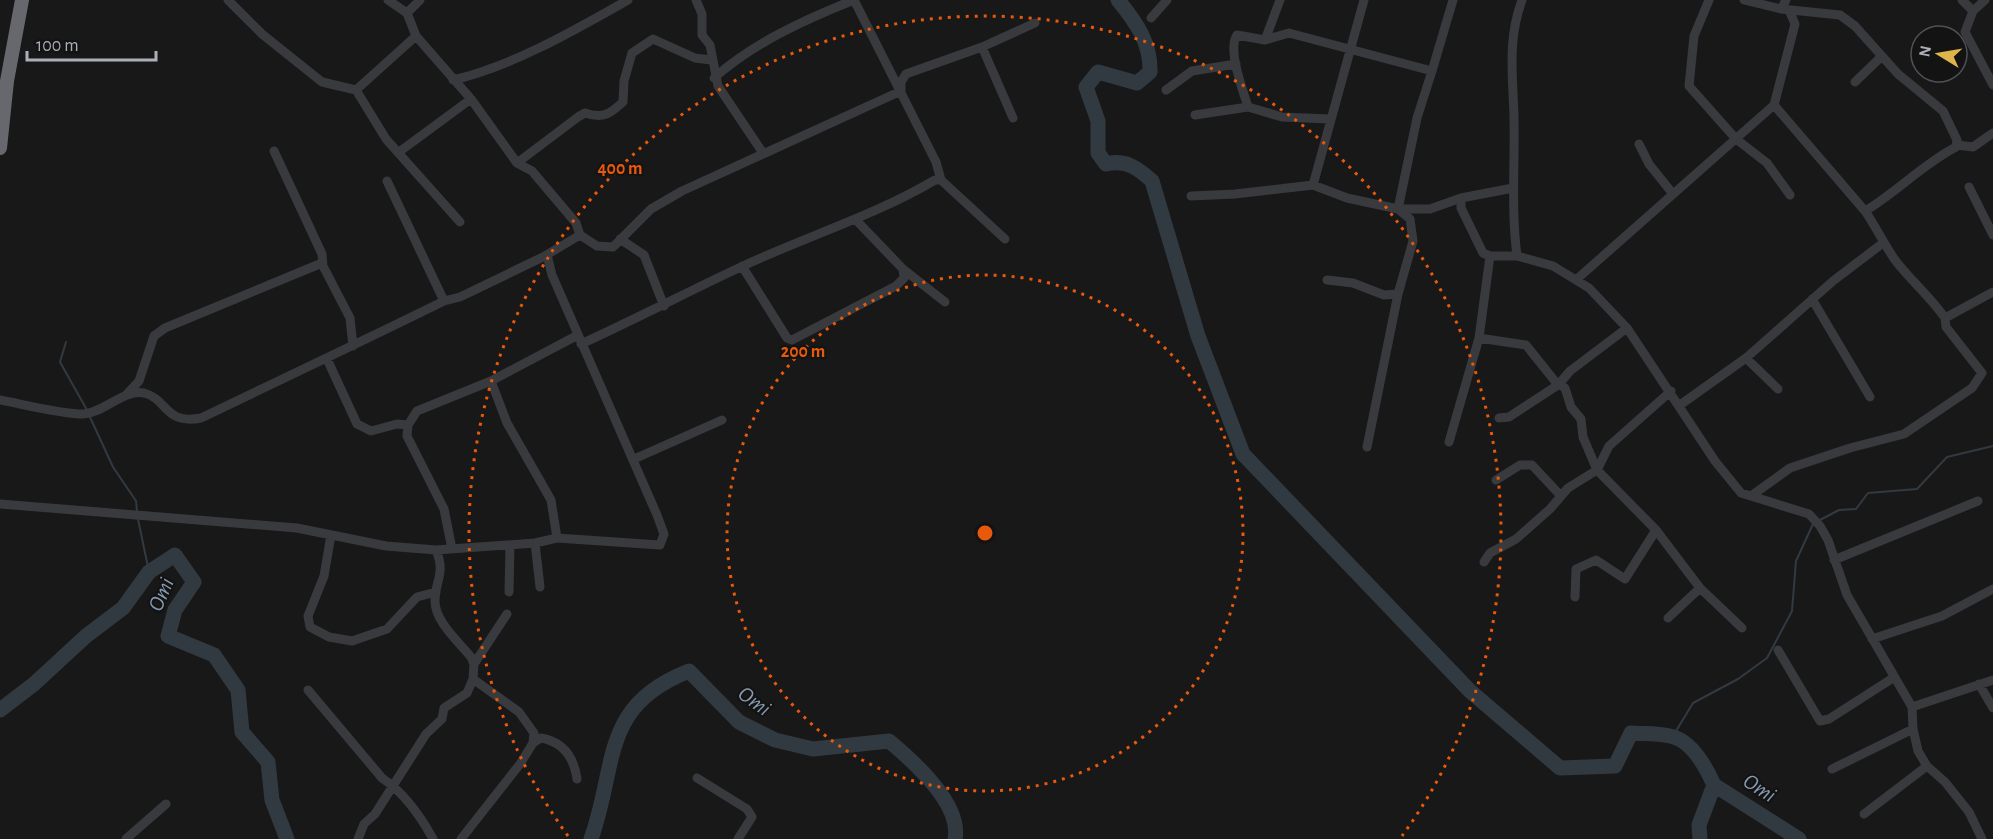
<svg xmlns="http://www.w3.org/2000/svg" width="1993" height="839" font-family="'Alegreya Sans',sans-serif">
  <rect width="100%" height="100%" fill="#181819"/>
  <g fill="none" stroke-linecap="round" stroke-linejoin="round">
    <path stroke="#323a41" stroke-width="2" d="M66,342L60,362L87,410
      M89,415L113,467L136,501L137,511
      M138,519L149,572
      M1818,521L1839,510L1856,509L1868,493L1917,489L1947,457L1993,446
      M1673,736L1693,703L1738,679L1767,658L1792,611L1796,561L1813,524"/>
    <path stroke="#323a41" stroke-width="15" d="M1118,0C1136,22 1151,43 1150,72L1137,83L1098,72L1086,87L1098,121V153L1106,164C1125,159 1138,168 1152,181L1198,336L1243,454L1470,691L1560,768L1615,766L1631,733C1643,734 1657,733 1670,736C1691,740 1706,767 1714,785
      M0,710L34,684L86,636L123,608L149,572L175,555L194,582L175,610L168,636L214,655L238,690L242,732L268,762L272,800L287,839
      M591,839C618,763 600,706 689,671L739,722L775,740L813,749L889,741C913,761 962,804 955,839
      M1700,839L1699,825L1714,785L1799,839"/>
    <path stroke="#393a3e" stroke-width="9" d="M228,0L262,34L322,82L356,90L386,139L460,222
      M388,0L407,13L416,36L471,99L517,163L532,171L576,223L580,235L597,246L613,247L651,209L682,191L901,91V82L906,74L982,47L1035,23
      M696,0L702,14V35L710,45L718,86L763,153
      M854,0L936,162L941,180
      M1709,0L1694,36L1689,86L1736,139L1767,163L1790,195
      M1744,0L1781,9
      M1786,0L1781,9L1840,15L1855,26L1898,74L1943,111L1957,140L1956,147C1923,164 1897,192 1865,211C1876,227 1884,244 1895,260C1911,281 1929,295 1945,318
      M1962,0L1973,11L1965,32L1993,85
      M1973,11L1985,0
      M407,13L420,0
      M1151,18L1167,0
      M1265,40L1280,0
      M982,47L1013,118
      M1432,71L1453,0
      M714,78C753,43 806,19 854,0
      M453,80C513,66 575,30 628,0
      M1855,82L1881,57
      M356,90L416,36
      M1166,90L1192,71L1236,64
      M1774,105L1795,24L1789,10
      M1195,115L1248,107
      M1330,119L1282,117L1248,107C1243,90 1227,50 1237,35L1265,40L1289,33L1432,71L1417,118L1398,209H1430L1461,198V208L1483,253L1490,256
      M1639,144L1649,164L1673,194
      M1957,145L1973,147L1993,133
      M274,151L322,254L323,266L350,318L353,346
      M399,152L471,99
      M517,163L578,117L585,113C603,119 610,114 623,102L624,81L632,53L653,39L695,58L711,60
      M387,181L444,301
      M1313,185L1364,0
      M1969,187L1993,235
      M1191,196L1235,194L1313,185L1347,198L1398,209L1410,219L1413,241L1398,294L1367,447
      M1461,198L1513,188
      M620,239L644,255L664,306
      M1517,256C1511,210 1515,164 1514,118C1513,75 1507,41 1522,0
      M742,266L787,338L792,340L896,286L904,278L903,269L855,219
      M903,269L945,302
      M1577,279L1774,105L1865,211
      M1327,280L1353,283L1384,295L1398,294
      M1812,299L1870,397
      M1627,328L1570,371L1559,384L1565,388L1571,407L1581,419L1583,437L1597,470L1656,530L1700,588L1742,628
      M1479,338L1526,345L1558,385L1509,417L1499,418
      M581,344C636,319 689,291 743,266C807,236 874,216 935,180H941L1005,239
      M1746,358L1778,389
      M327,359L357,424L371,431L397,424L408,425
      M491,381L507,423L551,500L557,538
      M126,395L139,381L154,336L165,328L322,263
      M0,400C22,404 61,414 83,414C104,413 123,389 144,393C168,399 164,425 201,418C282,379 363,341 444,301L460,297L543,257L580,235
      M1680,405L1746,358L1833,281L1883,243
      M1449,442L1479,338L1490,256H1517L1553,266L1589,288L1627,328L1715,461L1741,493L1809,514L1820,526L1828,540L1847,595L1912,707L1913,729L1918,751L1927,766L1945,782L1969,812L1982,839
      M634,459L722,420
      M1496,480L1520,465H1532L1561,496
      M1751,496L1790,468L1850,448L1904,434L1972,388L1982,373L1946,327L1945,318L1993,292
      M0,504L297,528L386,546L436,550L535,543L557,538L660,545L664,534L657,515L552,275L547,255L543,257
      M331,535L324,576L308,616L310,627L329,637L352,641L387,629L417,597L436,592
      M535,543L540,587
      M452,549L444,509L407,436L408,425L417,411L491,381L578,335
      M436,550C446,574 435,580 435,601C435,622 459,642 471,657L474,664L473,679L519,712L534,733L533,743L541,738C564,742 574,758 577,779
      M1834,560L1978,501
      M1484,562L1490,553L1516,539L1550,509L1568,488L1597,470L1609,446L1671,391
      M509,592L510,545
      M1575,597L1576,569L1596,560L1625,579L1656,530
      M1668,618L1700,588
      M1872,639L1942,616L1993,589
      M1778,650L1820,721L1829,719L1893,678
      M474,664L507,614
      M1979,684L1993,708
      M308,690L382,778C403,792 421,817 433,839
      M1912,707L1993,680
      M1832,769L1913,729
      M697,778L747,809L752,817L738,839
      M1864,814L1927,766
      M126,839L166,804
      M358,839L364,824L375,814L426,734L442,719L444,708L467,693L473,679
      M461,839L520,764L533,743"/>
    <path stroke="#66686e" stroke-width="14" d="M0,148L7,81L22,0"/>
  </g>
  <g fill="none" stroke="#e8590c" stroke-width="3" stroke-dasharray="3 6">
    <circle cx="985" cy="533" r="258"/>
    <path d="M568 836A516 516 0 1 1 1402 836"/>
  </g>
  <g text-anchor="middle" stroke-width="4.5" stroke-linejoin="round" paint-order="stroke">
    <g font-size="22" font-style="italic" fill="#869aaf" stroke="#131314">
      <text transform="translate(160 594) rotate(-67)" y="8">Omi</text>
      <text transform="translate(755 700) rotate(36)" y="8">Omi</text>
      <text transform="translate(1760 787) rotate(33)" y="8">Omi</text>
    </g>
  </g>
  <circle cx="985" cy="533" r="9" fill="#e8590c" stroke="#131314" stroke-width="3"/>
  <g font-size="18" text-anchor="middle" font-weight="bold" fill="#e8590c" stroke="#131314" stroke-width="4.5" stroke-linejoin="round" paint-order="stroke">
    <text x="620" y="174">400 m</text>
    <text x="803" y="357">200 m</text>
  </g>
  <g transform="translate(1939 54) rotate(281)"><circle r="28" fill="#131314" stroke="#505156" stroke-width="1.5"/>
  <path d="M0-4.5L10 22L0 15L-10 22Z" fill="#deb44b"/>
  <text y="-9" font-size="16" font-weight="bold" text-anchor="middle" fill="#abafb8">N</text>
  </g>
  <path d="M27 51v9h129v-9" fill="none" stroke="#abafb8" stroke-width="3"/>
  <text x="36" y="51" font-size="18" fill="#abafb8" stroke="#131314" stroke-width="4.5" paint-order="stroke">100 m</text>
</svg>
